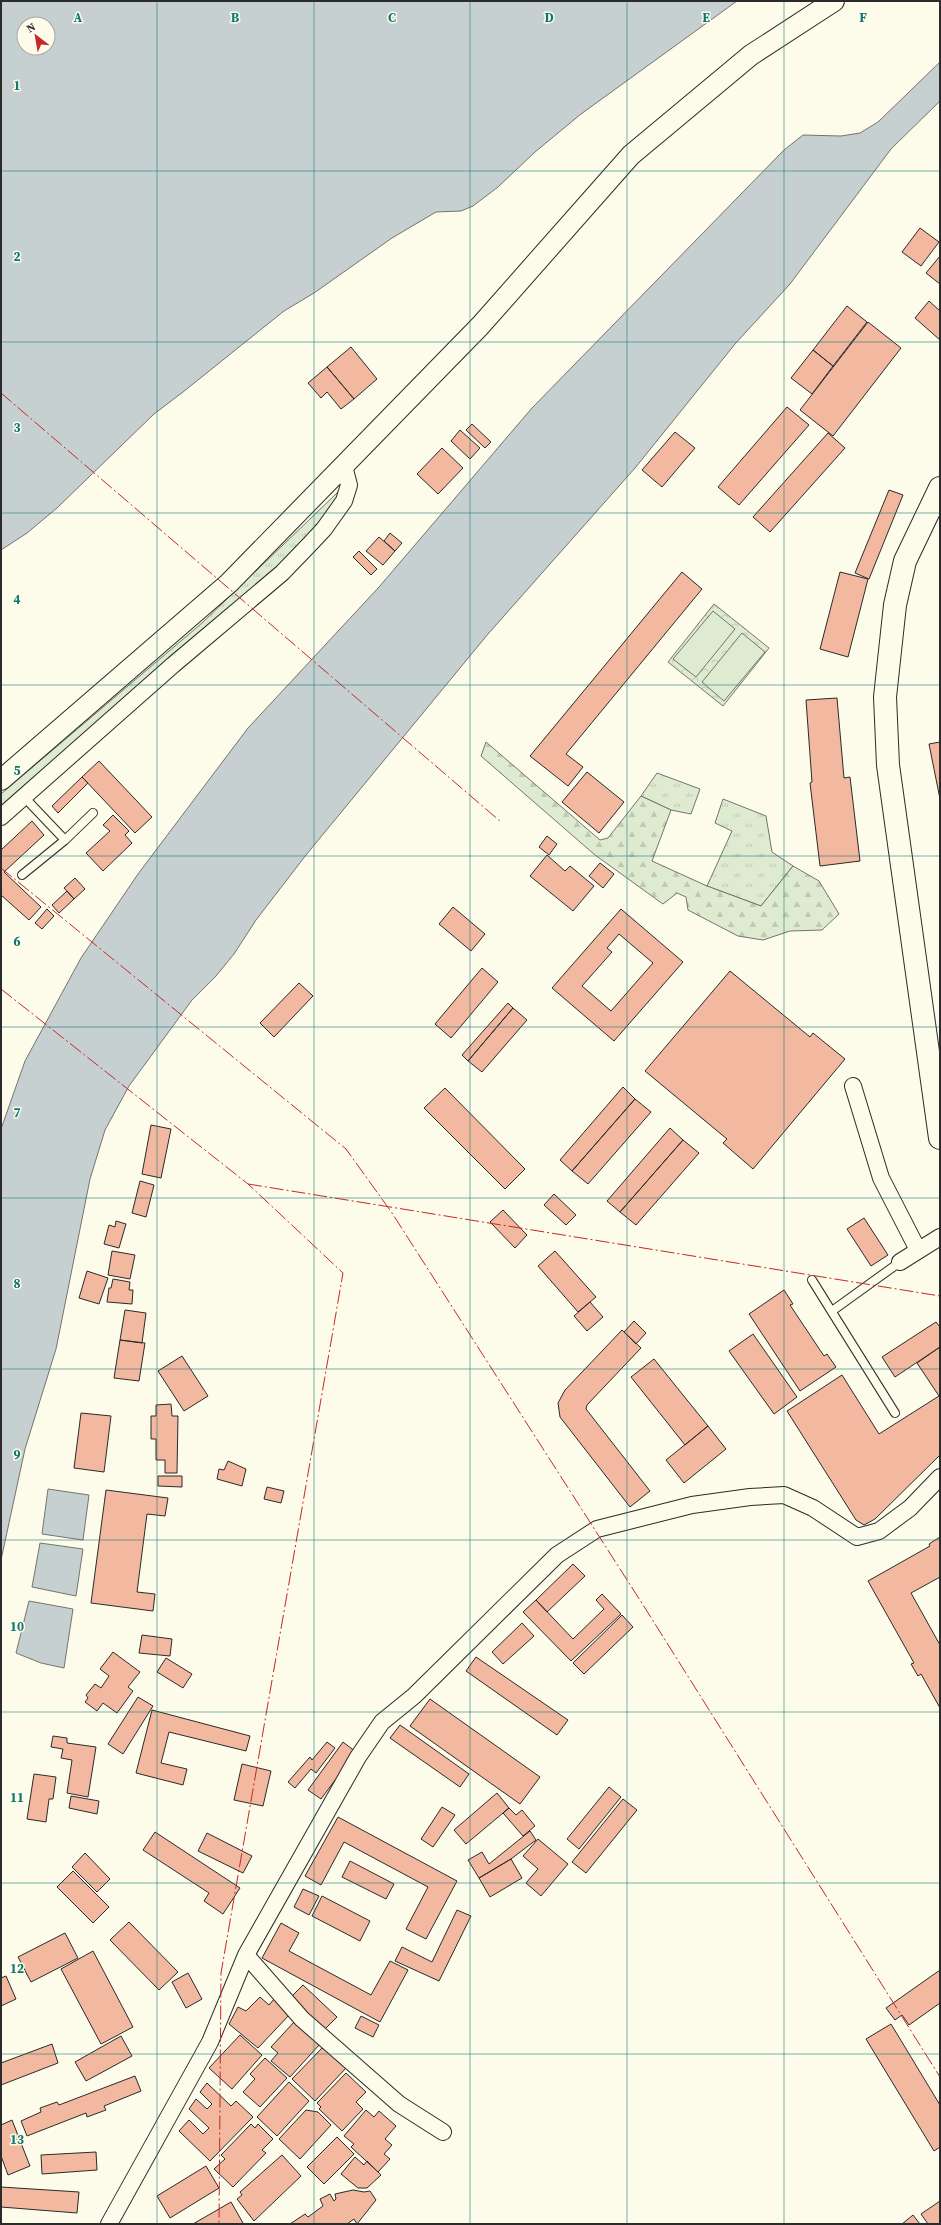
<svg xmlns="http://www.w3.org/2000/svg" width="941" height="2225" font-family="'Source Serif 4',serif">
  <defs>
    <pattern id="grass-tufts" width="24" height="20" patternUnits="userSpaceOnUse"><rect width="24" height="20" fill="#deebd1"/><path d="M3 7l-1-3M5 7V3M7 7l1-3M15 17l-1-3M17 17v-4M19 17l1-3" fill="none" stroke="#bfcab4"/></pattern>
    <pattern id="forest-firs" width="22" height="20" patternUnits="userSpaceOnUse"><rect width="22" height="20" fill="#deebd1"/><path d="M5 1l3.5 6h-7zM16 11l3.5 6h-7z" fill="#bfcab4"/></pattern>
    <pattern id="park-crowns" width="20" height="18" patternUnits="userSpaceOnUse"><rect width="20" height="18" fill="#deebd1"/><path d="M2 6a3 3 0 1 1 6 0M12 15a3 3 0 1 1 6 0" fill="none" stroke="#bfcab4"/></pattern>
  </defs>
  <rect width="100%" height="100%" fill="#fdfbea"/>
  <path fill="url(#grass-tufts)" stroke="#74746e" d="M338,492L339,504L252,595L1,808V794L202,623Z
    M657,773L700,789L691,814L671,810L641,796Z
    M723,799L766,816L772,852L793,866L761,906L707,886L732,831L715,823Z"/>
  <path fill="url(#forest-firs)" stroke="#74746e" d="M486,742L600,840L608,838L641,796L671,810L652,861L707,886L761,906L793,866L819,881L839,914L822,930L790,931L763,940L738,936L688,910L686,897L677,893L663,904L595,855L481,756Z"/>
  <path fill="url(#park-crowns)" stroke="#74746e" d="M714,604L769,648L723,706L668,662Z"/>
  <path fill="#deebd1" stroke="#74746e" d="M713,611L735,629L696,677L673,659Z
    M742,633L765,652L724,701L702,682Z"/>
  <path fill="#c7d0d0" stroke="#74746e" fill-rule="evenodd" d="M1,1H737L581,114L535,152L498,187L473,206L461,211L436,212L392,238L314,293L284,311L183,392L154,414L57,508L27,533L1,550ZM24,24H48V48H24Z
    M940,62V101L891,149L790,284L735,344L635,468L488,634L306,855L256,920L234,954L216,976L192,1000L129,1086L105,1130L90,1179L56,1349L25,1449L1,1560V1129L25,1061L81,958L138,874L248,728L379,587L532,408L784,150L803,135L841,136L860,133L878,122Z
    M48,1489L89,1495L83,1540L42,1534Z
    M40,1543L83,1549L76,1596L32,1587Z
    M29,1601L73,1609L64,1668L41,1663L16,1653Z"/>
  <path fill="#f2b8a0" stroke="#2b2b2b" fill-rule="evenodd" d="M920,228L939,242L921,266L902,252Z
    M940,256V284L926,273Z
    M929,301L940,311V340L915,318Z
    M847,306L867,322L833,366L813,350Z
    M868,322L901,348L833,436L800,410Z
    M351,347L377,379L354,399L327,367Z
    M813,350L833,366L812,394L791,378Z
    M327,367L354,399L341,409L327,392L321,398L308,383Z
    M787,407L809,425L739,505L718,487Z
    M472,424L491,442L485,448L466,430Z
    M460,430L480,448L470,459L451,441Z
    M675,432L695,448L662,487L642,470Z
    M828,433L845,448L770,532L753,517Z
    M442,448L463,468L438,494L417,474Z
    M889,490L903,495L869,579L855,573Z
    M390,533L402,543L395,551L384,541Z
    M379,537L395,551L383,565L366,551Z
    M359,551L377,569L371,575L353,557Z
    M682,572L702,589L566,754L583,767L568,786L530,756Z
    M840,572L868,579L848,657L820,649Z
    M837,698L844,778L850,777L860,861L820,866L810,783L812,782L806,700Z
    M940,742V799L929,744Z
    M99,761L152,817L135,833L82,777Z
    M587,772L624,802L599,833L562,802Z
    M82,777L88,783L58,813L52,806Z
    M113,815L129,831L125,835L132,843L103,871L86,853L110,831L103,825Z
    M32,821L44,835L4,872L41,907L29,920L1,895V850Z
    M547,836L557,844L549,855L539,847Z
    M547,855L565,871L570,866L594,886L573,911L530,876Z
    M600,863L614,874L603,888L589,876Z
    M75,878L85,889L74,899L64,888Z
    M67,891L74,899L59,913L52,905Z
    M453,907L485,934L471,951L439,924Z
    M47,909L54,916L42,929L35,923Z
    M621,909L683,962L614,1041L552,988ZM619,934L653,963L611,1011L582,986L612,952L607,948Z
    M482,968L498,982L451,1038L435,1024Z
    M730,971L810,1037L813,1033L845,1059L753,1169L723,1143L727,1139L645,1071Z
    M299,983L313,996L274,1037L260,1023Z
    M508,1003L513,1008L468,1061L462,1055Z
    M513,1008L527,1020L482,1072L468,1061Z
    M623,1087L635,1099L572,1171L560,1160Z
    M445,1088L525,1169L505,1189L424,1108Z
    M635,1099L651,1112L588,1184L572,1171Z
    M151,1125L171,1129L161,1178L142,1174Z
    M670,1128L683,1140L620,1212L607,1201Z
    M683,1140L699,1153L636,1225L620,1212Z
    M140,1181L154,1185L146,1217L132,1213Z
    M554,1194L576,1215L566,1225L544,1205Z
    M503,1210L527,1235L515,1248L490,1222Z
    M864,1218L888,1255L871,1266L847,1229Z
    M116,1221L126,1224L119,1248L104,1244L109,1225L115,1227Z
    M112,1251L135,1255L130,1279L108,1275Z
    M555,1251L596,1297L578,1312L538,1266Z
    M87,1271L108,1278L99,1304L79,1298Z
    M113,1279L130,1282L129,1290H133L132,1304L107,1302L109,1288H111Z
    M784,1290L793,1304L790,1305L824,1356L827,1354L836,1367L800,1391L749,1314Z
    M590,1302L603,1317L587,1331L574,1316Z
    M125,1310L146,1313L142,1343L120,1340Z
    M634,1321L646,1333L636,1344L624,1332Z
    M936,1322L940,1327V1347L895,1377L882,1357Z
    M622,1330L641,1348L587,1405L586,1409L650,1491L630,1507L560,1417L558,1403L565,1390Z
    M753,1334L797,1397L774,1414L729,1351Z
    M120,1340L145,1343L139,1381L114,1378Z
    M940,1347V1455L875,1519L864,1525L856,1520L787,1411L842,1375L879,1434L939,1396L917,1363Z
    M182,1356L208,1396L184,1411L158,1371Z
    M654,1359L708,1426L685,1445L631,1377Z
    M171,1404L172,1416H178L177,1473H165V1460H156V1439H151V1416H156V1405Z
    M81,1413L111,1416L104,1472L74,1468Z
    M708,1426L726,1449L684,1483L666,1460Z
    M228,1461L246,1469L242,1486L217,1479L219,1469L224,1470Z
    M158,1476H182V1487L158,1486Z
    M267,1487L284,1491L281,1503L264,1499Z
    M106,1490L168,1498L165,1516L147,1514L137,1592L155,1594L153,1611L91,1603Z
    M940,1537V1577L911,1593L940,1645V1708L921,1674L918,1676L911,1664L914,1663L868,1581L930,1546L929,1544Z
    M573,1564L585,1576L547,1612L536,1600Z
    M602,1594L621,1614L571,1661L523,1612L536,1600L573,1639L604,1609L596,1600Z
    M622,1615L633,1627L584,1674L573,1663Z
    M522,1623L534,1636L503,1664L492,1652Z
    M142,1635L172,1639L170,1656L139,1653Z
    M113,1652L140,1672L128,1687L133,1691L117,1713L103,1703L97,1711L85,1702L88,1698L86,1695L95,1684L101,1688L109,1676L100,1669Z
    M476,1657L568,1720L557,1735L466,1671Z
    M166,1658L192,1674L183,1688L157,1672Z
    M138,1697L153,1706L123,1754L108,1744Z
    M430,1699L540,1777L520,1804L410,1726Z
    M152,1710L250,1736L246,1751L169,1732L161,1763L187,1769L183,1785L136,1773Z
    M400,1725L469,1774L460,1787L390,1738Z
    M53,1736L67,1738V1743L96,1747L88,1797L67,1793L72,1760L61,1758L63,1749L51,1747Z
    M327,1742L335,1748L316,1773L311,1769L295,1788L288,1782L310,1757L312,1760Z
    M343,1742L356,1752L321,1799L308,1790Z
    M242,1764L271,1771L263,1806L234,1800Z
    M34,1774L56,1777L53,1799H49L46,1822L27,1819Z
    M609,1787L621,1797L579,1849L567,1839Z
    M497,1793L509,1808L466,1844L454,1830Z
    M71,1796L99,1801L97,1814L69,1808Z
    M623,1799L637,1810L586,1873L572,1862Z
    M442,1807L455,1815L433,1847L421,1839Z
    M509,1808L516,1815L522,1810L535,1826L523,1836L503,1813Z
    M338,1817L457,1881L426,1939L406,1929L428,1887L344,1842L321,1885L305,1876Z
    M530,1831L536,1840L511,1859L479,1878L468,1860L482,1852L489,1864Z
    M155,1832L240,1888L223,1914L204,1901L209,1893L143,1850Z
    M207,1833L252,1856L243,1873L198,1851Z
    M538,1839L568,1864L541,1896L526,1883L538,1869L523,1856Z
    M85,1853L110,1879L97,1892L72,1867Z
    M511,1859L522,1878L490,1897L479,1878Z
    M350,1861L394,1884L386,1899L342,1877Z
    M73,1871L109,1907L93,1923L57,1887Z
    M303,1889L319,1896L309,1915L294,1907Z
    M322,1896L370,1921L360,1941L312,1916Z
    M457,1910L471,1916L439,1981L395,1961L402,1947L432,1962Z
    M129,1922L178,1972L159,1990L110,1940Z
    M281,1923L299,1933L289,1951L371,1995L390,1961L408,1970L380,2022L262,1958Z
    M65,1933L78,1958L31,1982L18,1957Z
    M93,1951L133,2027L101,2044L61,1969Z
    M940,1970V2003L909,2025L902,2015L895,2020L886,2008Z
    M188,1973L202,1999L186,2008L172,1982Z
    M6,1976L16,1999L1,2006V1978Z
    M303,1985L337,2017L325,2029L291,1997Z
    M260,1997L269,2005L275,1998L291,2013L258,2048L229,2024L238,2007L246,2011Z
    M361,2016L379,2025L373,2037L355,2028Z
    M295,2021L320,2044L290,2077L271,2061L278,2053L271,2047Z
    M891,2024L940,2105V2147L934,2151L866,2039Z
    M240,2035L262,2055L232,2089L209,2068Z
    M121,2036L132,2056L86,2081L75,2062Z
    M52,2044L58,2063L1,2085V2063Z
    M324,2046L346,2068L315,2101L292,2079Z
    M265,2058L287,2078L260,2107L243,2092L255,2079L250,2074Z
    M346,2073L366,2092L356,2102L363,2109L342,2131L319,2109L321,2107L317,2103Z
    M135,2076L141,2091L104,2106L106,2110L87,2117L86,2113L27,2136L21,2121L41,2112L40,2108L57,2102L59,2105Z
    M289,2082L309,2101L277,2136L257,2117Z
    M207,2083L231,2106L236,2101L253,2117L210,2161L179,2131L189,2120L203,2134L209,2128L189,2109L196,2099L207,2109L212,2104L200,2092Z
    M306,2110L318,2112L331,2125L300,2159L279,2139Z
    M366,2110L374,2117L379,2111L396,2126L385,2139L392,2145L384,2154L390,2159L378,2172L351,2147L354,2144L344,2136Z
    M12,2120L30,2166L8,2175L1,2156V2125Z
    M251,2124L255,2128L258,2124L273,2139L262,2150L266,2153L233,2187L214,2169L225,2159L221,2155Z
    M337,2137L354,2154L324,2184L307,2167Z
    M96,2152L97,2170L42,2174L41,2155Z
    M282,2155L301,2176L254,2221L237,2199L242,2195L240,2192Z
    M355,2157L364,2165L367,2161L381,2175L367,2188H358L341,2174Z
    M206,2166L219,2188L170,2218L157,2196Z
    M1,2187L79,2192L77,2213L1,2207Z
    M353,2190L364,2192L370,2191L376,2200L357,2224L354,2219L347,2224H290L305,2214L308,2217L323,2206L320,2199L330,2194L334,2201L336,2199L335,2194Z
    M940,2201V2224H928L921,2214Z
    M231,2202L243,2223L241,2224H193Z
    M913,2215L920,2224H902Z"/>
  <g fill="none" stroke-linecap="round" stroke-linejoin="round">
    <g stroke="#2b2b2b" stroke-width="10">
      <path id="service" d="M25,798L65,840
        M22,875L65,840L93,813
        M812,1280L895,1413
        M832,1311L900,1262"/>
    </g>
    <g stroke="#2b2b2b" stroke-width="18">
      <path id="minor" d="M1,817L173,665L282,573L310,544L324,529L344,501L349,485L344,466
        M853,1086L881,1178L918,1250
        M900,1262L940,1237
        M246,1955L302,2019L399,2104L443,2132
        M109,2224L210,2042L246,1955L358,1757L382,1722L414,1696L557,1555L597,1529L692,1505L750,1497L784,1495L813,1508L857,1537L879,1531L910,1508L940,1477"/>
    </g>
    <g stroke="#2b2b2b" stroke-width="22">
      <path id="tertiary" d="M1,780L229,583L480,326L631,155L751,55L834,1"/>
    </g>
    <g stroke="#2b2b2b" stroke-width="24">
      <path id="secondary" d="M940,488L905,561L895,605L885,697L888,765L940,1138"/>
    </g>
    <use href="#service" stroke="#fdfbea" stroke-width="8"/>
    <use href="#minor" stroke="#fdfbea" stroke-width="16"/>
    <use href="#tertiary" stroke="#fdfbea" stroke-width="20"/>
    <use href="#secondary" stroke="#fdfbea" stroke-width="22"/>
    <path stroke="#c62828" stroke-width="1" stroke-dasharray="14 3 2 3" stroke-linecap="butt" d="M1,393L501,822
      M1,868L346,1149L392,1213L645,1608L940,2077
      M1,989L248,1184L343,1273L221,1973L219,2224
      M248,1184L940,1296"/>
  </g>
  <path fill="none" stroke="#0f766e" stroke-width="1" stroke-opacity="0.55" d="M157,1V2224M314,1V2224M470,1V2224M627,1V2224M784,1V2224M1,171H940M1,342H940M1,513H940M1,685H940M1,856H940M1,1027H940M1,1198H940M1,1369H940M1,1540H940M1,1712H940M1,1883H940M1,2054H940"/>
  <g font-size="13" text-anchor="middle" font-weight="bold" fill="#0f766e" stroke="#fdfbea" stroke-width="3" stroke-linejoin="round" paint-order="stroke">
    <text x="78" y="22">A</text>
    <text x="235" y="22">B</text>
    <text x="392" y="22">C</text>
    <text x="549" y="22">D</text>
    <text x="706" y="22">E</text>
    <text x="863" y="22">F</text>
    <text x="17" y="90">1</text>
    <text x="17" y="261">2</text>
    <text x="17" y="432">3</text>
    <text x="17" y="604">4</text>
    <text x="17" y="775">5</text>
    <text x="17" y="946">6</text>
    <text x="17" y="1117">7</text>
    <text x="17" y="1288">8</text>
    <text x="17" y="1459">9</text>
    <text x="17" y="1631">10</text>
    <text x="17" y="1802">11</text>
    <text x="17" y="1973">12</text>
    <text x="17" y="2144">13</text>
  </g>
  <rect width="941" height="2225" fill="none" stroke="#2b2b2b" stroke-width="4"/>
  <g transform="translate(36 36) rotate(329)"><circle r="19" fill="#fdfbea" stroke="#a9a89e"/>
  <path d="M0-3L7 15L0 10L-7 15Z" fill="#c62828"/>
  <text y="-6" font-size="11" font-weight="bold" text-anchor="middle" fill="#2b2b2b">N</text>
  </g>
</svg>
